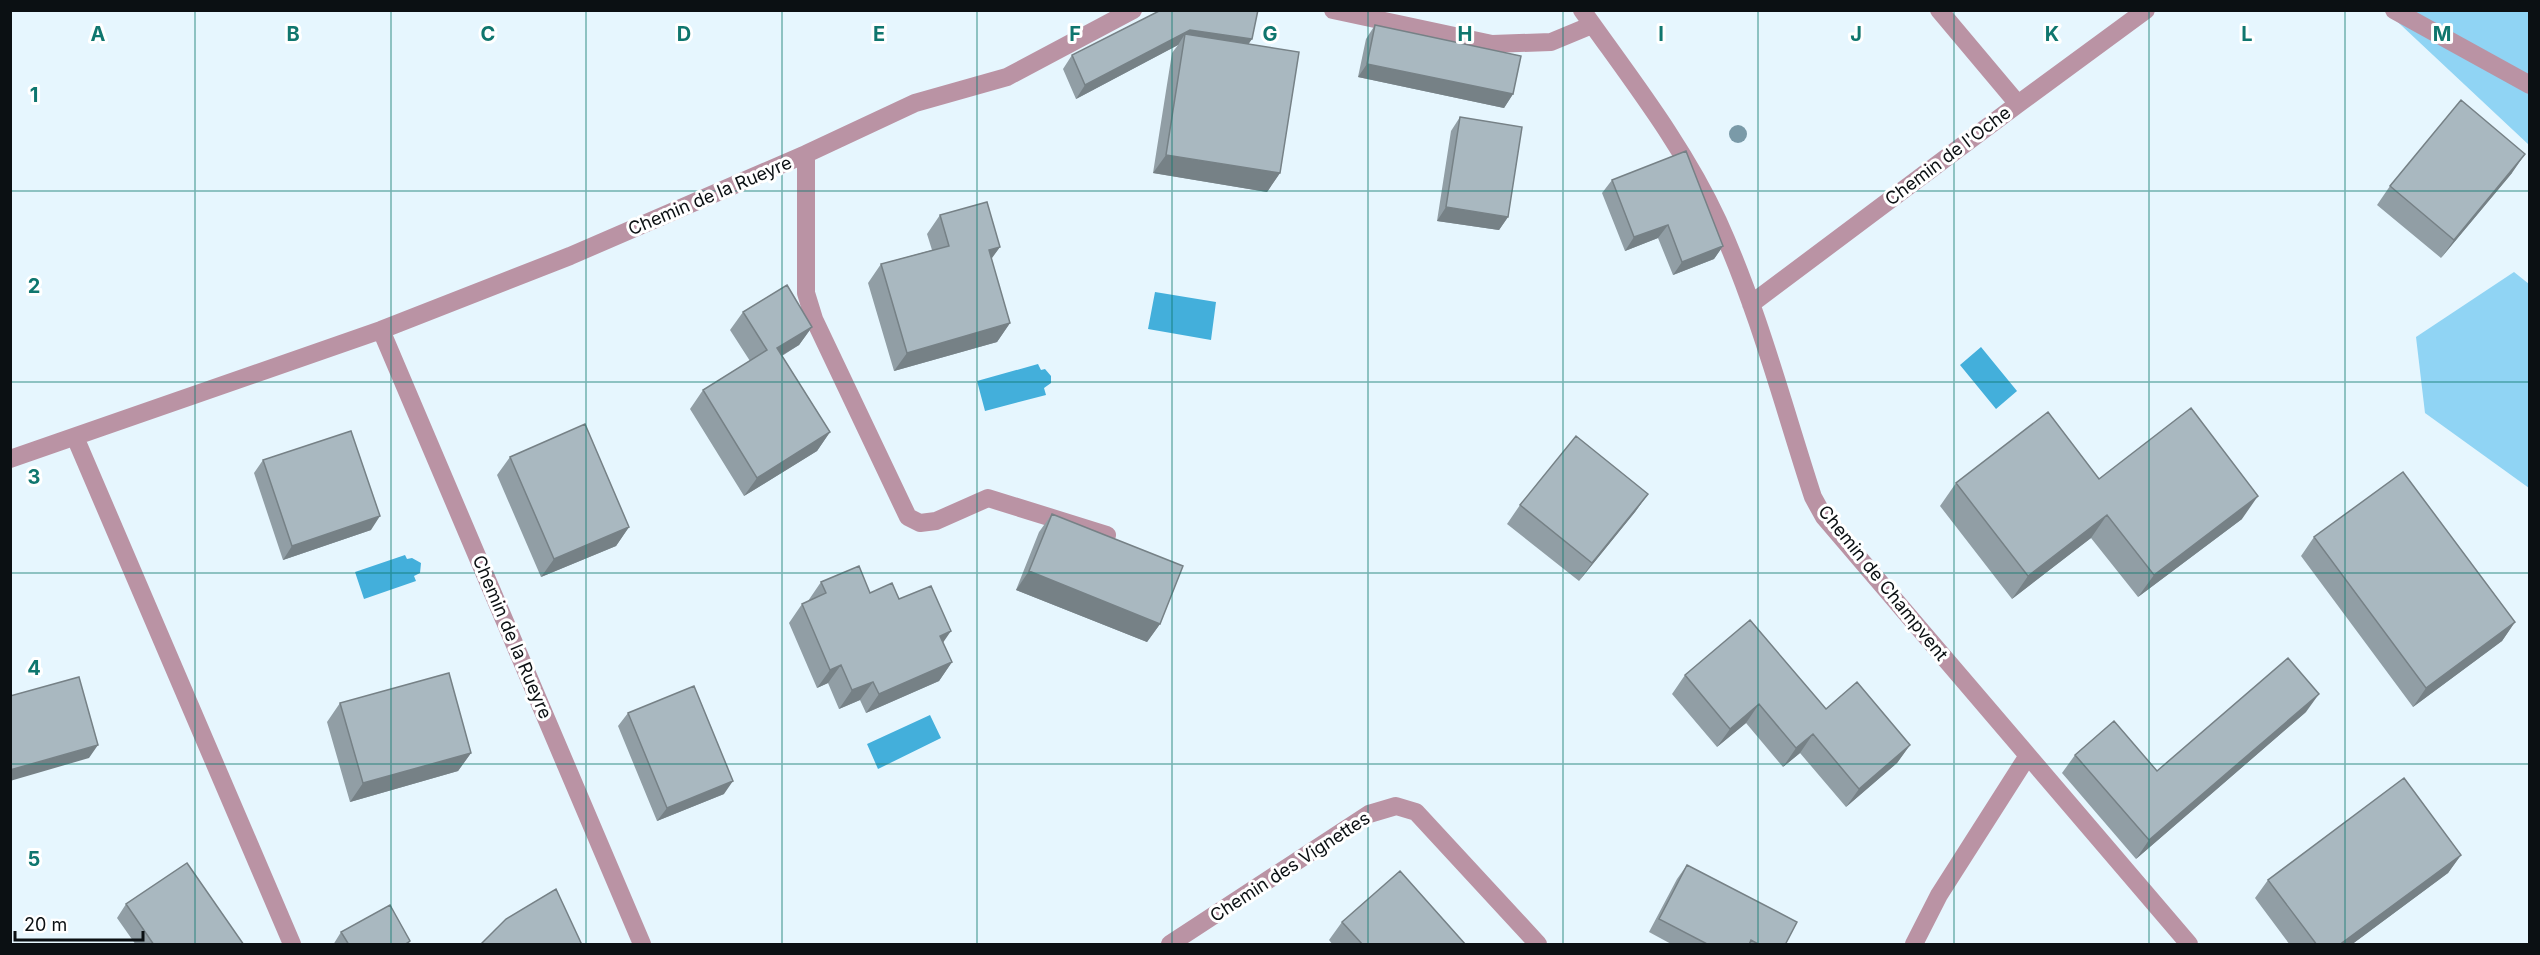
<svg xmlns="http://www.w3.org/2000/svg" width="2540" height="955" font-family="Inter,sans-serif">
  <rect width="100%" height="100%" fill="#e6f6fe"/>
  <path fill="#90d4f4" d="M2386,11H2529V145Z
    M2514,272L2529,284V488L2425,413L2416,337Z"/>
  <path fill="#43afdb" d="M1155,292L1216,302L1211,340L1148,329Z
    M1981,347L2017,391L1996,409L1960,365Z
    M1038,364L1041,370L1045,369L1051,376V383L1044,388L1046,395L985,411L977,381Z
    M405,555L407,559L412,558L421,563L420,573L414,576L416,581L364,599L355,572Z
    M930,715L941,738L878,769L867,744Z"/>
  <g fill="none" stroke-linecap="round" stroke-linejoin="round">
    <path stroke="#ba93a4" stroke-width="18" d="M1333,10L1492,44L1551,42L1592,25
      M1582,10C1630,78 1683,145 1718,221C1758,309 1783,405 1813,497L1824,517L2189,944
      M1939,10L2018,104
      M2394,10L2530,85
      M806,154V293L814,319L908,517L920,523L936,521L988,498L1107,535
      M1751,304L2018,104L2146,10
      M381,330L642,944
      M75,437L292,944
      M10,459L381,330L570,256L806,154L915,103L1007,77L1133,10
      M1170,944L1369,814L1396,806L1416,812L1538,944
      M1914,944L1939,895L2027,757"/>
  </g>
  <circle fill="#7a9aa8" cx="1738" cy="134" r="9"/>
  <path fill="#919ea5" d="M1161,10L1252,39L1248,44L1280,173L1267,192L1153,173L1172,53L1178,45L1076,99L1063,69L1072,55Z
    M1375,25L1513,94L1504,108L1358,77L1366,39Z
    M1460,117L1508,217L1499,230L1437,221L1451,131Z
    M2512,173L2441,258L2377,205L2390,186Z
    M1612,180L1723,246L1714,259L1673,275L1658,238L1625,251L1602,193Z
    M940,215L1000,247L991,258L1010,323L997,342L894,371L868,283L881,264L932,250L927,234Z
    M743,312L812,327L799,345L782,356L830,432L817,451L744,496L690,409L703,390L750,361L730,330Z
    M510,457L629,527L616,546L541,577L497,475Z
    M263,460L371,530L283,560L254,473Z
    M2099,479L2242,519L2138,597L2091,538L2012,599L1940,506L1956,483Z
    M1648,494L1635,512L1579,581L1507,524L1520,505Z
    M1052,514L1160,624L1147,642L1016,590L1039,532Z
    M2314,537L2515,622L2502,641L2413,707L2301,556Z
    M821,582L899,599L943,643L952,662L939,681L866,713L860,700L839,709L828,683L817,688L789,623L802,604L808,601Z
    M1685,675L1826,709L1910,745L1897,763L1846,807L1800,753L1783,767L1746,723L1717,747L1672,694Z
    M340,703L471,753L458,771L350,802L327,722Z
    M2306,712L2136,859L2062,773L2075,755L2157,771Z
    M628,713L724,794L657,821L618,726Z
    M2461,855L2448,873L2351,945H2290L2255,898L2268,880Z
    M1687,865L1785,945H1673L1649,932L1677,879Z
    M126,904L244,945H136L117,918Z
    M1342,922L1466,945H1333L1329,940Z
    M341,932L410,941L408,945H333Z"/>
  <path fill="#768186" d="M1190,30L1252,39L1243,52L1185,34L1178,45L1076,99L1085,85Z
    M1367,64L1513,94L1504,108L1358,77Z
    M2525,154L2512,173L2441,258L2454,240Z
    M1166,155L1280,173L1267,192L1153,173Z
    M1446,207L1508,217L1499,230L1437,221Z
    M1668,225L1658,238L1625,251L1634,237Z
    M1723,246L1714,259L1673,275L1682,262Z
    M1000,247L987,265L989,250Z
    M1010,323L997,342L894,371L907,353Z
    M812,327L799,345L764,366L777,348Z
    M830,432L817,451L744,496L757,478Z
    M1648,494L1635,512L1579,581L1592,563Z
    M2258,496L2242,519L2138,597L2154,575Z
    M2107,515L2091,538L2012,599L2028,576Z
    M380,516L371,530L283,560L292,546Z
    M629,527L616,546L541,577L554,559Z
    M1029,571L1160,624L1147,642L1016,590Z
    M2515,622L2502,641L2413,707L2426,688Z
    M951,631L938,650L940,636Z
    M952,662L939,681L866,713L879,694Z
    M841,665L828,683L817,688L830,670Z
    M873,682L860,700L839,709L852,690Z
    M2319,694L2306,712L2136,859L2149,840Z
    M1759,704L1746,723L1717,747L1730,729Z
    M1813,734L1800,753L1783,767L1796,748Z
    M98,745L89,758L10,781V770Z
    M1910,745L1897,763L1846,807L1859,789Z
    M471,753L458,771L350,802L363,783Z
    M733,781L724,794L657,821L667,808Z
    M2461,855L2448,873L2351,945H2339Z"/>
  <path fill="#a9b8c0" stroke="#768186" stroke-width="1.5" d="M1161,10H1258L1252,39L1190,30L1085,85L1072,55Z
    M1375,25L1521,56L1513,94L1367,64Z
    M1185,34L1299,52L1280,173L1166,155Z
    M2461,100L2525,154L2454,240L2390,186Z
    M1460,117L1522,127L1508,217L1446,207Z
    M1686,151L1723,246L1682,262L1668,225L1634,237L1612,180Z
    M987,202L1000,247L989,250L1010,323L907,353L881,264L949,246L940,215Z
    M787,285L812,327L777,348L830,432L757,478L703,390L767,350L743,312Z
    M2191,408L2258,496L2154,575L2107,515L2028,576L1956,483L2048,412L2099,479Z
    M585,424L629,527L554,559L510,457Z
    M351,431L380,516L292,546L263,460Z
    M1576,436L1648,494L1592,563L1520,505Z
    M2403,472L2515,622L2426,688L2314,537Z
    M1052,514L1183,566L1160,624L1029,571Z
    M859,566L870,593L892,583L899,599L931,586L951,631L940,636L952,662L879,694L873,682L852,690L841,665L830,670L802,604L826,593L821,582Z
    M1750,620L1826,709L1857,682L1910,745L1859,789L1813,734L1796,748L1759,704L1730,729L1685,675Z
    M2288,658L2319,694L2149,840L2075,755L2114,721L2157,771Z
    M449,673L471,753L363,783L340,703Z
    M79,677L98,745L10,770V696Z
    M694,686L733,781L667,808L628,713Z
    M2404,778L2461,855L2339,945H2317L2268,880Z
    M187,863L244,945H154L126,904Z
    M1687,865L1797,922L1785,945H1760L1751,940L1749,945H1709L1659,919Z
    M1400,871L1466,945H1363L1342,922Z
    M556,889L582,945H480L506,919Z
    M390,905L410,941L404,945H349L341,932Z"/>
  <path fill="none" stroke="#0f766e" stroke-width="1.5" stroke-opacity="0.55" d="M195,10V944M391,10V944M586,10V944M782,10V944M977,10V944M1172,10V944M1368,10V944M1563,10V944M1758,10V944M1954,10V944M2149,10V944M2345,10V944M10,191H2530M10,382H2530M10,573H2530M10,764H2530"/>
  <g text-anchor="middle" stroke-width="6" stroke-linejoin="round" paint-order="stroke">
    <g font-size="18" fill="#0b1013" stroke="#fff">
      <text transform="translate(1948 156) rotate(-37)" y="6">Chemin de l'Oche</text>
      <text transform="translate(710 196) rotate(-23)" y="6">Chemin de la Rueyre</text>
      <text transform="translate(1883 583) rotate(51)" y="6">Chemin de Champvent</text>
      <text transform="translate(512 637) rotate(67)" y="6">Chemin de la Rueyre</text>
      <text transform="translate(1290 867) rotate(-33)" y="6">Chemin des Vignettes</text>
    </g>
  </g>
  <g font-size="20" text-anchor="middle" font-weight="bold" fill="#0f766e" stroke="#fff" stroke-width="6" stroke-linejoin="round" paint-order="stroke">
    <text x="98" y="41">A</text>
    <text x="293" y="41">B</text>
    <text x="488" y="41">C</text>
    <text x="684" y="41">D</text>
    <text x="879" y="41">E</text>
    <text x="1075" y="41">F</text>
    <text x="1270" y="41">G</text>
    <text x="1465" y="41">H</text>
    <text x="1661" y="41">I</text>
    <text x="1856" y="41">J</text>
    <text x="2052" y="41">K</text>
    <text x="2247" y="41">L</text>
    <text x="2442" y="41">M</text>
    <text x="34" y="102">1</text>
    <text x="34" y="293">2</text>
    <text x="34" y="484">3</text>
    <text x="34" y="675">4</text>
    <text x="34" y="866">5</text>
  </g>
  <rect width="2540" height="955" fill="none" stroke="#0b1013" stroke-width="24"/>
  <path d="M15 931v9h128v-9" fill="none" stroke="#0b1013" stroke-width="3"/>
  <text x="24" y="931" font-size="18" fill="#0b1013" stroke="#ffffff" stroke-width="4.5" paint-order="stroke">20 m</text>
</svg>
